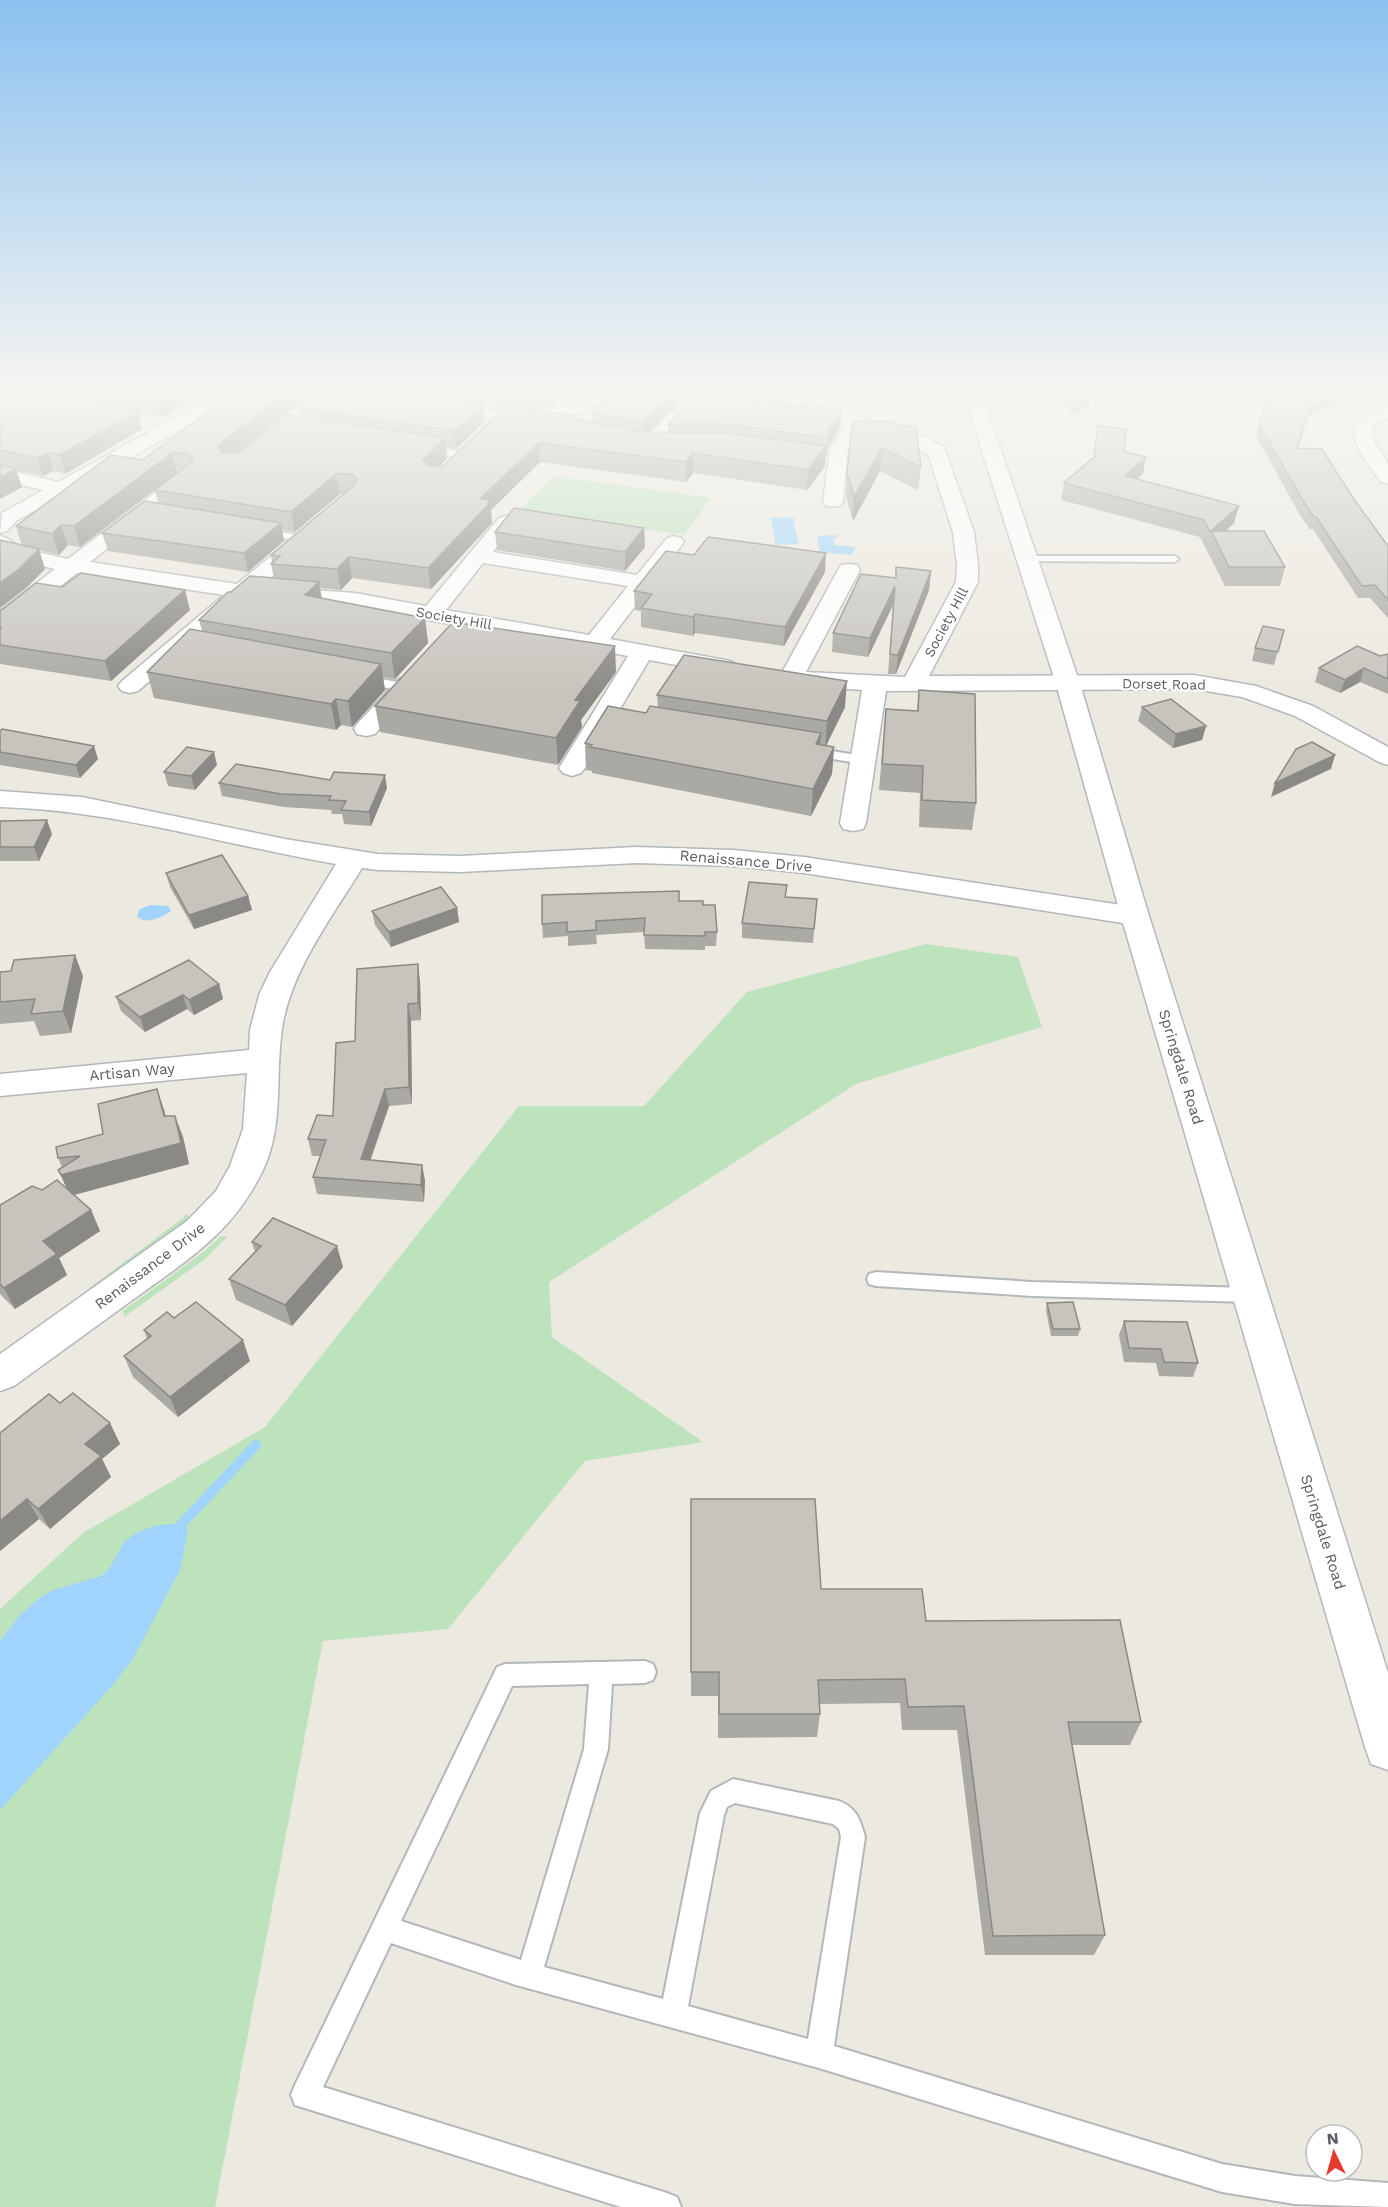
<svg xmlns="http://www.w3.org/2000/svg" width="1388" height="2207" font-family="'Work Sans',sans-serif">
  <rect width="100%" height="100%" fill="#ece9e0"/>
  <path fill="#bde3bd" d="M553,476L711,498L684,535L519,512Z
    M926,944L1018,957L1042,1027L856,1084L549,1282L552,1337L703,1442L585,1461L448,1629L323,1641L215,2207H0V1609L83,1533L265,1427L519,1106H644L747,992Z
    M186,1214L190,1217L165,1240L92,1290L88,1289L183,1218Z
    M221,1236L227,1237L205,1259L124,1317L123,1311L202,1253Z"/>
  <path fill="#a0d4fd" d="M798,517L793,519L799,544L776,545L771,519L765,518Z
    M837,535V538H833L834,545L855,547L852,555L820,552L817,536Z
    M151,905L168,906L171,911C161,917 146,926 137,916L140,909Z
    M173,1524H184L188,1531L180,1570L134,1657L113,1685L0,1810V1641L19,1616L39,1598L53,1590L101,1576L109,1569L125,1541L136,1533L154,1526Z"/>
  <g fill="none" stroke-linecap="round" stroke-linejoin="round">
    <path stroke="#a0d4fd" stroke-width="10" d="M176,1530L256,1445"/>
    <g stroke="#b3b7bb" stroke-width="4">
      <path id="service" d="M111,388H123L81,410L73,408Z
        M1101,388L1130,390L1134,393C1126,398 1108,395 1101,388Z
        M426,446L464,452L469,455L464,458L423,451L421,449Z
        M263,529L304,536L309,539L304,542L259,534L258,532Z
        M1028,556H1174L1179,559L1174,562L1024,561L1023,559Z
        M364,676L404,683L410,687L404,691L360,683L358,680Z
        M813,748L863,756L869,760L863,764L809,755L807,752L809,749Z
        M876,1272L1032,1282L1250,1288L1257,1290L1259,1295L1257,1300L1250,1302L1032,1296L876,1286L869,1284L867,1279L869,1274Z
        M645,1661L653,1664L656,1672L653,1680L645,1683L612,1684L608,1749L544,1967L663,1999L700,1813L711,1791L733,1779L839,1801C857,1808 860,1820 865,1837L834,2046L1222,2164L1295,2176L1388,2183V2207L1295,2204L1222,2192L819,2068L516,1985L391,1943L323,2087L667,2193L677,2197L681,2207H621L295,2105L291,2095L295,2085L497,1667L505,1664ZM589,1684L584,1749L521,1960L401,1921L512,1686ZM735,1803L833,1824L839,1829L841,1837L808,2039L688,2006L724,1815L727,1807Z"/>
    </g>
    <g stroke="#b3b7bb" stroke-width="3">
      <path id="minor" d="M241,388H272L269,392L229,403L16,521L7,531L0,533L2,513L43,490L0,480V468L58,482L217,395Z
        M302,388H353L375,392L378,396L375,400L369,401L311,393Z
        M591,388H612C573,440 494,420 441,412L435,411L432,407L435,403L441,402C498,410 540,426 591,388Z
        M695,388H714L658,449H644L642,445L644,441Z
        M724,388H754L917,433L944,447L974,532L978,565V582L929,676L1194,675L1256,686L1313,706L1388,747V765L1379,762L1295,716L1242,697L1194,689L886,691L866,823L863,829L853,831L843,829L840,823L862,690L791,685L783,683L779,678L838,570L841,565L849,564L857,565L860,570L806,672L905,677L956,582L957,565L953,532L928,454L903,441L862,429L848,448L843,502L840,506H826L823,502L830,448L846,425L727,392Z
        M1388,407V418L1374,425C1368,443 1383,450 1388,464C1388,470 1388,478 1388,484L1381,482C1358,450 1332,420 1388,407Z
        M185,473L192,475L195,479L192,483L90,562L237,584L298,534L305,532L312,534L315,538L312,542L261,586L355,593L426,606L499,518L506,516L513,518L516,522L493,552L637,575L667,538L674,536L681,538L684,542L610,639L725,660L733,662L737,667L733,672L725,674L649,660L585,768L581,773L572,776L563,773L559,768L628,656L355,607L247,598L138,691L130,693L122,691L118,686L122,681L224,595L77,573L8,627L0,629V611L55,569L6,557L0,553V536L7,538L20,548L68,559L178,475ZM483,563L628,586L589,635L446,610Z
        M407,677L415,679L419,684L415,689L375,734L366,736L357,734L354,729L357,724L399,679Z
        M0,791L82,797L285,839L378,854L460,856L636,847L733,850L804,857L1135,907L1145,910L1149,916L1145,922L1135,925L804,873L733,866L636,863L460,872L378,870L362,868C332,917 290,972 282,1029C275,1076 284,1124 264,1168C233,1234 187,1260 131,1301C92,1329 53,1358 14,1386L0,1391V1354L187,1221L216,1191L230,1166L243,1129L247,1073L0,1096V1074L249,1050L250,1030L259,995L270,972L336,864C224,845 114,810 0,807Z"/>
    </g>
    <g stroke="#b4b8bd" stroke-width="3">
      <path id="secondary" d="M962,388H980L1080,684L1149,916L1388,1673V1770L1371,1764L1365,1747L1121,916L1056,684Z"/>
    </g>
    <use href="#service" fill="#fff" fill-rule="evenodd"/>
    <use href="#minor" fill="#fff" fill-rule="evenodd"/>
    <use href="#secondary" fill="#fff" fill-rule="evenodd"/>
  </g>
  <path fill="#aba9a3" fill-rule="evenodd" d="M45,388H212L162,417L138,413L142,429L65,474L53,471L43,476L16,470L22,487L0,499V399L46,393ZM94,394L96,403L83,400Z
    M239,388H310L312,395L237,453H239L301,417L300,409L326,388H570L551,407L535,408V410L593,423L592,414L613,388H679V396L673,405V408L650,432H668V424L696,394L840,427L828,447L827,455H825V466L807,490L693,473L686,482L540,462L491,510L492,523L431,589L352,578L341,590L320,588L322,598L425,618L428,643L395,679L383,677L385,690L352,727L341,725L336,730L154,698L147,672L202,631L199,620L231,592L274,578L271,564L272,562L271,555L343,494H340L295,532L282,530L284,541L248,572L108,551L102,533L158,503L155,490L178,473H177L80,547L68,545L59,555L39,550L45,569L25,589L22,546L16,526L143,460ZM484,404L507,407L443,466H439L447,458L446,447L456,449L485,421Z
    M1040,388H1088L1089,406L1072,415L1060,394H1041Z
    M1308,416L1298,448L1353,498L1388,546V618L1370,598H1358L1313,529H1310L1301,517L1256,436L1259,425Z
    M896,425L921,467L918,490L880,471L853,521L846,496L847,473Z
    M1098,426L1124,452L1146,457L1143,473L1137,479L1239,506L1234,523L1226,531L1285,567L1280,586H1225L1200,537L1061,500L1064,483L1093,458Z
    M644,528L645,547L625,571L497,550L495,532Z
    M694,555L825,572L784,646L695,633L693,636L641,627V611L635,610L634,591Z
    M931,571L929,590L896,674H888L893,605L868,657L832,652L833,633L895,578Z
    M0,610H190L111,681L0,664Z
    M1284,630L1274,665L1252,661L1255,648Z
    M1388,654V694L1360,682L1340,693L1315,682L1319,668Z
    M616,672L581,720L582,727L558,765L380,732L375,706Z
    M919,690L976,803L972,830L919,827L920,793L879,790L886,709L917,711Z
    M657,695L845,707L826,746L834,747L832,774L811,816L592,773V771L586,770L585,743L658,708Z
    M1142,707L1206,726L1202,740L1173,748L1138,721Z
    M0,731L98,759L80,778L0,765Z
    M217,765L195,790L168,786L164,772Z
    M330,780L387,788L371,826L344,824L342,814H332L331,810L284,807L222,796L219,783Z
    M0,821L52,834L39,861H0Z
    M166,873L248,896L252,910L194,929L170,887Z
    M817,899L813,943L742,938V923Z
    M679,901L703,905L717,932L716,946H705V950L645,949L644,932L596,935L597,944L568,946V936L543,938L542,924Z
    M457,908L459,922L391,947L375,925L372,911Z
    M0,972L83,976L71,1033L40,1036L34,1021L0,1024Z
    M420,981L421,1020L411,1021L412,1104L389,1106L370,1160L422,1165L425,1181L424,1202L317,1194L313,1177L320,1156H312L308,1139L333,1116L355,1041Z
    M219,984L223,999L194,1015L187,1009L145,1032L121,1011L116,997Z
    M157,1089L166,1116L183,1137L189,1164L74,1195L91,1210L100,1231L59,1258L67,1275L15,1309L0,1294V1205L42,1190L66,1187L58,1170L62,1167L58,1158L103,1134Z
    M252,1242L343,1267L292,1326L236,1300L229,1279L255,1252Z
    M1047,1303L1080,1329L1078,1336H1051L1046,1310Z
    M174,1318L250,1361L178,1417L133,1377L124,1356L147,1339L144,1330Z
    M1124,1321L1198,1363L1193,1377L1159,1376L1156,1363L1124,1362L1119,1335Z
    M60,1403L110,1423L120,1444L102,1459L111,1477L50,1529L39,1519L0,1551V1433Z
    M691,1499L821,1589L926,1621L1141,1722L1130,1745H1072L1105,1935L1094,1955H985L957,1730H902L900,1703L819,1704L820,1714L817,1737L718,1738V1696H691Z"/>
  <path fill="#8b8985" d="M78,388H92L94,394L81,401Z
    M179,388H212L162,417L158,400Z
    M293,388H310L312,395L227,461L218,447L222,442Z
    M550,388H570L551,407Z
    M669,388H679V396L673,405V408L643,439V422Z
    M1348,388H1370L1308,416L1294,460L1311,405Z
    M1091,395L1089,406L1072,415L1074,404Z
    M484,404L485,421L456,449L454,431Z
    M534,404L536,423L529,410Z
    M842,410L840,427L828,447L827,455L829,429Z
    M138,411L142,429L65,474L60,455Z
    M445,438L447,458L426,480L423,460Z
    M539,443L540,462L491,510L492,523L431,589L428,568L480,499Z
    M826,446L825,466L807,490L808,470Z
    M882,448L880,471L853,521L854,497Z
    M48,453L53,471L43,476L37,458Z
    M172,453L177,473L80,547L74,526Z
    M693,453V473L686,482V462Z
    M1146,457L1143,473L1122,493L1125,476Z
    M16,469L22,487L0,499V477Z
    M336,474L340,494L295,532L291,512Z
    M1239,506L1234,523L1216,540L1211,531Z
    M281,523L284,541L248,572L244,553Z
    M61,525L68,545L59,555L52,534Z
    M644,528L645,547L625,571V552Z
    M39,549L45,569L25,589L0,608V583Z
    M826,553L825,572L784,646L785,627Z
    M349,557L352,578L341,590L337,569Z
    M931,571L929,590L896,674L898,655Z
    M319,582L323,607L305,595Z
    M895,586L893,605L868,657L870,638Z
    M185,590L190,610L111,681L105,661Z
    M695,614V633L693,636V617Z
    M425,618L428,643L395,679L391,653Z
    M615,646L616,672L581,720L582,727L558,765L556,738L575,700Z
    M381,664L385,690L352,727L348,701Z
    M1364,668L1360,682L1340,693L1345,680Z
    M847,681L845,707L825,748L827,721Z
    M336,699L341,725L336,730L331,704Z
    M1206,726L1202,740L1173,748L1176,734Z
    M821,733L819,759L816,744Z
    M94,746L98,759L80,778L76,765Z
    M834,747L832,774L811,816L813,789Z
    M214,752L217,765L195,790L191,776Z
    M1335,755L1331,769L1271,797L1275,783Z
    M385,775L387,788L371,826L369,812Z
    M47,820L52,834L39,861L34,847Z
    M248,896L252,910L194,929L189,915Z
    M457,908L459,922L391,947L389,932Z
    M75,955L83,976L71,1033L63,1011Z
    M418,964L420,981L421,1020L418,1003Z
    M219,984L223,999L194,1015L189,1000Z
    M183,995L187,1009L145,1032L140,1017Z
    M408,1004L411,1021L412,1104L409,1087Z
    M157,1089L164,1110L171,1138L164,1116Z
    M385,1089L389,1106L365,1176L361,1159Z
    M175,1116L183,1137L189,1164L70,1196L61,1175Z
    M422,1165L425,1181L424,1202L421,1185Z
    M91,1210L100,1231L59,1258L67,1275L15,1309L4,1288L43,1241Z
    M337,1246L343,1267L292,1326L285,1305Z
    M243,1340L250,1361L178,1417L170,1397Z
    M110,1423L120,1444L102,1459L111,1477L50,1529L38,1509L85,1444Z
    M27,1499L39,1519L0,1551V1521Z"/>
  <path fill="#c7c4be" stroke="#8b8985" stroke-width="1.5" d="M20,388H24L138,411L60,455L48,453L37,458L0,450V399Z
    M97,388H179L158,400Z
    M239,388H293L222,442L218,447L222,453H239L289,415L445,438L423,460L429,466H443L508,405L534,404L529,410L573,415L577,420L644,432L724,433L826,446L808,470L693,453L686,462L539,443L480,499L490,500L488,502L490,503L428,568L349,557L337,569L271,564L280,556L271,555L353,486L357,479L352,474H336L291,512L155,490L189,464L193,459L187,453H172L74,526L61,525L52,534L16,526L111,455L143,460Z
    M326,388H376L484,404L454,431L300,409Z
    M509,388H542L520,390Z
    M613,388H672L671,391H673L643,422L592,414Z
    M1065,388H1088L1091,395L1074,404Z
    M1271,388H1348L1311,405L1297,448L1322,449L1353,498L1388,546V600L1375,585L1362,586L1316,517H1314L1305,504L1259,425Z
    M696,394L842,410L829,429L828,438L725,424H668Z
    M856,421L896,422V425L916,427L921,467L882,448L854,497L847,473L852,426Z
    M1098,426L1126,429L1124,452L1146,457L1125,476L1239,506L1210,532L1204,520L1064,483L1094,457Z
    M0,465L16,469L0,477Z
    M145,501L281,523L244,553L102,533Z
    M514,508L644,528L625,552L495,532Z
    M1211,531H1264L1285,567H1229Z
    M708,537L826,553L785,627L695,614L693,617L641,608L652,594L634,591L666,551L694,555Z
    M0,540L39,549L19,569L0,583Z
    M896,567L931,571L898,655L890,654L895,586L870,638L833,633L861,574L896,578Z
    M81,573L185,590L105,661L0,645V629L2,628H0V610L3,609L36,583L62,587Z
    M250,576L319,582L305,595L425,618L391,653L199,620L228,592H231Z
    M453,622L615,646L575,700L580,701L556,738L375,706Z
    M1263,626L1284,630L1278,652L1255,648Z
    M190,629L381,664L348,701L336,699L331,704L147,672Z
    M1357,646L1380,656L1388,654V679L1364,668L1345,680L1319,668Z
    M684,655L847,681L827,721L657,695Z
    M919,690L975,694L976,803L922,800L923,766L882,764L886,709L918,711Z
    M1171,699L1206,726L1176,734L1142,707Z
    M608,706L646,713L650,706L821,733L816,744L834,747L813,789L590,747L592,745L585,743Z
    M2,729L94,746L76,765L0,752V731Z
    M1312,742L1335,755L1275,783L1296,749Z
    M187,747L214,752L191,776L164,772Z
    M236,764L330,780L334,772L385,775L369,812L341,810L346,801L329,800L331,796L281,794L219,783Z
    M47,820L34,847H0V821Z
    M222,855L248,896L189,915L166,873Z
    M749,882L787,885L785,897L817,899L814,929L742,923Z
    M441,887L457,908L389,932L372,911Z
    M679,891V901H703V905H715L717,932H705V936L644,935L645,918L596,921V930L567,932V922L542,924V895Z
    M75,955L63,1011L31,1014L35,999L0,1002V972L11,971L14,960Z
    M189,960L219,984L189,1000L183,995L140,1017L116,997Z
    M418,964V1003L408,1004L409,1087L385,1089L361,1159L422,1165L421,1185L313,1177L326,1140L308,1139L317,1115L333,1116L336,1043L355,1041L357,969Z
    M157,1089L164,1116H175L181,1143L61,1175L58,1170L80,1156L58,1158L56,1147L103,1134L98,1104Z
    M57,1180L91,1210L43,1241L57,1254L4,1288L0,1284V1205L32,1186L42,1190Z
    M273,1218L337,1246L285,1305L229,1279L261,1246L252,1242Z
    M196,1302L243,1340L170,1397L124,1356L151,1336L144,1330L167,1312L174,1318Z
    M1073,1302L1080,1329H1053L1047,1303Z
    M1124,1321L1187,1322L1198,1363L1164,1362L1161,1349L1129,1348Z
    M73,1393L110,1423L85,1444L101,1456L38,1509L27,1499L0,1521V1433L49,1394L60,1403Z
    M691,1499H815L821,1589H922L926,1621L1120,1620L1141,1722H1068L1105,1935L993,1936L964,1706L908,1707L905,1679L818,1680L820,1714H719V1672H691Z"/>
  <linearGradient id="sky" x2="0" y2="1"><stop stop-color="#8bc1f0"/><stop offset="0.56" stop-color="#f6f5f1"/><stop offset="1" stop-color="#f6f5f1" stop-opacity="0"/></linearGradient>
  <rect width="1388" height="697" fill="url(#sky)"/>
  <g text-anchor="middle" stroke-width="4.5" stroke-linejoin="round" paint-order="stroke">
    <g font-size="14" fill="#595d61" stroke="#fff">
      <text transform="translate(454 618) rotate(10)" y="5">Society Hill</text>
      <text transform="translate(946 622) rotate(-62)" y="5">Society Hill</text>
      <text transform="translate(1164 684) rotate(1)" y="5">Dorset Road</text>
    </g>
    <g font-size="15" fill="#595d61" stroke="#fff">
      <text transform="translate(746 861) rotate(5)" y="5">Renaissance Drive</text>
      <text transform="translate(1181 1067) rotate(73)" y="5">Springdale Road</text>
      <text transform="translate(132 1072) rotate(-5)" y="5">Artisan Way</text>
      <text transform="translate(150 1266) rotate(-37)" y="5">Renaissance Drive</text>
      <text transform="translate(1323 1532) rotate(73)" y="5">Springdale Road</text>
    </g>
  </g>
  <g transform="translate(1334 2153) rotate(355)"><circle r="28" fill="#ffffff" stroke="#bdbec0" stroke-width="1.5"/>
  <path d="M0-4.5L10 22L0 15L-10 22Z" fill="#e43c2e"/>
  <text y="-9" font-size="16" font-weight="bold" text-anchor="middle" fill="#595d61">N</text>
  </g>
</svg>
